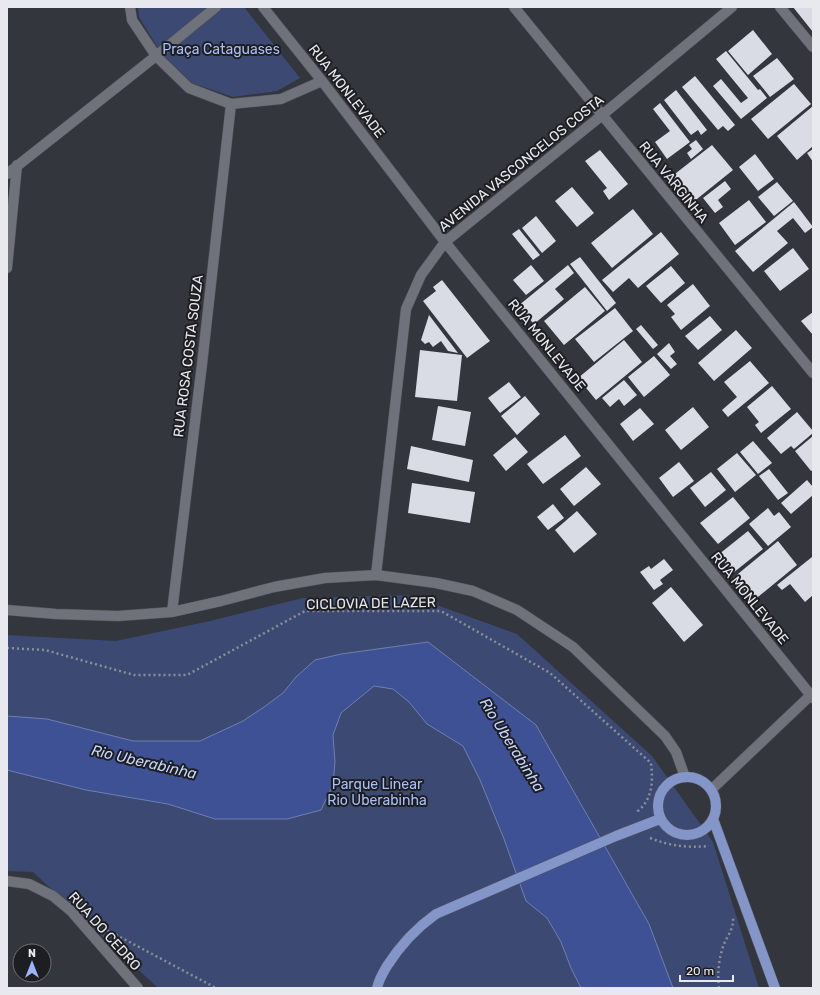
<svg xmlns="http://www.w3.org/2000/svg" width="820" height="995" font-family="Rubik,sans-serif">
  <rect width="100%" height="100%" fill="#34363d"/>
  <path fill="#3c4973" d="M138,7H244L300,78L277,91L233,97L192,83L161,53L139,17Z
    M409,595L517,634L652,756L713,842L759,988H158L33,872L7,871V635L116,641L210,621L303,598Z"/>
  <path fill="#3e5195" stroke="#717fb0" d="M428,642L536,725L649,924L673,988H581L571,968L561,942L547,918L526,901L504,839L480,780L463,746L427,724L409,702L393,689L374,686L341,713L333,735L335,762L333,785L321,810L287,819H215L168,804L86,790L7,770V716L47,719L133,741H200L243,721L264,707L283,693L296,677L315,660L341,654Z"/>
  <path fill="#d9dce5" d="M793,7H813V32Z
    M753,30L772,54L748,75L728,51Z
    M726,51L758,90L760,89L767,98L741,119L713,86L721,79L741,103L748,98L716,59Z
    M777,58L794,79L770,97L753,76Z
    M695,76L735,125L728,131L723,126L718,130L682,87Z
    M794,84L811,104L768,139L751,119Z
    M676,90L707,130L701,135L698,130L691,135L664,100Z
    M660,103L690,142L667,159L655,142L670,131L653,109Z
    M813,106V146L797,160L777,136Z
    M696,140L703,149L691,159L687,153L692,149L689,145Z
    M712,145L733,170L692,203L671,177Z
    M813,149V162L807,153Z
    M600,150L628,184L609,200L603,191L607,188L585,161Z
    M755,154L774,179L758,191L739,167Z
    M725,181L731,189L718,200L723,207L715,213L703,198Z
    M777,182L793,201L774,216L758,197Z
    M572,187L594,213L577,227L555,201Z
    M749,200L766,222L735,245L719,223Z
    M794,202L813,227L805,233L793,218L777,231L788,243L753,272L735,251Z
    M633,209L653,234L612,268L591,243Z
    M536,216L556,241L542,253L522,228Z
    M519,229L540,255L533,260L512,234Z
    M661,232L679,254L638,288L629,278L613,292L602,280Z
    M793,248L809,269L780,291L764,271Z
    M580,257L616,303L607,311L570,264Z
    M531,265L544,281L526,295L513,280Z
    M568,265L574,273L555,289L564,299L534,324L518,306Z
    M671,266L685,283L661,303L646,286Z
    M442,280L490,341L467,358L423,301L436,291L433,287Z
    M693,284L710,306L681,330L671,317L675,314L667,305Z
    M585,287L605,311L564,345L544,321Z
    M615,308L633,331L594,362L575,339Z
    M813,312V335L801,321Z
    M429,315L458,353L448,351L441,341L433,347L429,342L425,344L421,340Z
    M710,316L722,330L698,350L685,336Z
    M641,325L658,345L653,349L636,329Z
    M736,330L752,348L714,381L698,363Z
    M624,340L642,362L596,400L578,378Z
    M669,343L675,352L670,356L677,364L671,369L657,354Z
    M420,350L462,355L457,401L415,397Z
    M654,356L670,375L644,397L628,377Z
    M750,361L769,383L728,417L722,410L737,397L724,382Z
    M624,380L637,395L624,406L619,399L610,407L602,398Z
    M509,382L521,397L500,413L488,398Z
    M772,386L791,409L761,433L755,425L759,422L747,407Z
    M525,396L540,414L517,435L501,416Z
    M438,406L471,412L465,446L432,440Z
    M693,407L709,427L681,450L665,430Z
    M640,408L654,424L633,441L620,424Z
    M797,412L813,431V433L794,449L791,446L781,454L767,438Z
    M565,435L581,456L543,484L527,464Z
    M813,436V470L811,471L795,451Z
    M515,437L528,452L506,471L493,455Z
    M753,441L772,463L758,474L740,452Z
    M411,446L473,460L469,482L407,469Z
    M737,453L756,475L735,492L717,469Z
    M679,462L694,481L673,497L659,478Z
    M586,467L601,484L574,506L560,489Z
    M769,469L788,493L778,500L759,476Z
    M711,472L726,490L705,507L690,488Z
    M807,480L813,487V495L791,514L781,503Z
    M412,483L475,492L470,523L408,513Z
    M733,497L750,518L718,544L700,523Z
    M553,504L564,518L548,530L537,517Z
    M768,508L774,516L779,512L791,527L768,546L749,524Z
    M577,511L597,534L574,553L555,530Z
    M748,531L763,549L733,573L718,555Z
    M778,541L797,565L753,601L733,578Z
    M812,557L813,595L805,602L790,584L782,590L777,585Z
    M664,559L673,570L660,580L663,584L654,590L640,572L649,566L651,569Z
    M671,587L703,625L684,642L652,603Z"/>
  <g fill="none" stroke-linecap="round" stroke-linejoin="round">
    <g stroke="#515359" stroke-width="11">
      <path id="minor" d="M130,7L132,20L156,56L189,88L231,104L281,99L322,81
        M263,7L322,81L445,242L813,698
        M514,7L813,373
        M780,7L813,47
        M7,174L156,56L216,7
        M7,268L17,165
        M376,575L406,309L421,275L445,242L601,116L732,7
        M7,610L56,614L118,616L172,612L221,601L274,587L325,578L376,575L436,583L473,591L517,610L573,647L665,736L676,752L685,777
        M172,612L202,364L231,104
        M711,790L813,693
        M7,881L29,884L53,896L71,911L138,988"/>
    </g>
    <g stroke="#515359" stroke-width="11">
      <path id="major" d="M658 806a29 29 0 1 1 58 0a29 29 0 1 1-58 0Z
        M713,819L775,988
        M377,988C379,979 383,973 387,966C401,944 415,929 436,914L616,836L660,819"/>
    </g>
    <path stroke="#8d8f95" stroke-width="2.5" stroke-dasharray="2 3" stroke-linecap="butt" d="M7,648L45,650L134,675H187L305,611H441L550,673L651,763C653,781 653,798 638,811L639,813
      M650,838C670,846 688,848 709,846
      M107,930L216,988
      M719,988C717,974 719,957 724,944C728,935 734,928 733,917"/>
    <use href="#minor" stroke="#6f727a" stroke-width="10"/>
    <use href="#major" stroke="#8395c9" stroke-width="10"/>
  </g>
  <g text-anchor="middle" stroke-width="4" stroke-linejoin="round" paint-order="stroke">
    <g font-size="14" fill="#aabff9" stroke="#1d1e21">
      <text x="221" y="54">Praça Cataguases</text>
      <text x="377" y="789">Parque Linear<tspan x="377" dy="16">Rio Uberabinha</tspan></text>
    </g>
    <g font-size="14" fill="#e8e9ee" stroke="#1d1e21">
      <text transform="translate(347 91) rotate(52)" y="5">RUA MONLEVADE</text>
      <text transform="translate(521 163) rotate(-39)" y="5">AVENIDA VASCONCELOS COSTA</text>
      <text transform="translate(674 182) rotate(51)" y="5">RUA VARGINHA</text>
      <text transform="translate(547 345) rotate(51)" y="5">RUA MONLEVADE</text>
      <text transform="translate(188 356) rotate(-83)" y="5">RUA ROSA COSTA SOUZA</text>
      <text transform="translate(750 598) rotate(51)" y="5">RUA MONLEVADE</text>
      <text transform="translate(371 603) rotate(-1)" y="5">CICLOVIA DE LAZER</text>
      <text transform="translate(105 931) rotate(48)" y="5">RUA DO CEDRO</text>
    </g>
    <g font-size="15" font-style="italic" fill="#c7d5fd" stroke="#1d1e21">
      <text transform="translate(512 745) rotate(58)" y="5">Rio Uberabinha</text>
      <text transform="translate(144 762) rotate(13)" y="5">Rio Uberabinha</text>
    </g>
  </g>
  <rect width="820" height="995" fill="none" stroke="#e8e9ee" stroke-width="16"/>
  <g transform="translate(32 963)"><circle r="19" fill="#1d1e21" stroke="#6e6f73"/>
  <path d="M0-3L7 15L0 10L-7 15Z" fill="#9cb4fd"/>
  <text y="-6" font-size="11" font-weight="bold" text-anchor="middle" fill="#e8e9ee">N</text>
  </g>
  <path d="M680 975v6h53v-6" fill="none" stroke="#e8e9ee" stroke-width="2"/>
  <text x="686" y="975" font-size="12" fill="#e8e9ee" stroke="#1d1e21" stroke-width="3" paint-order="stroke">20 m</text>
</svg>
